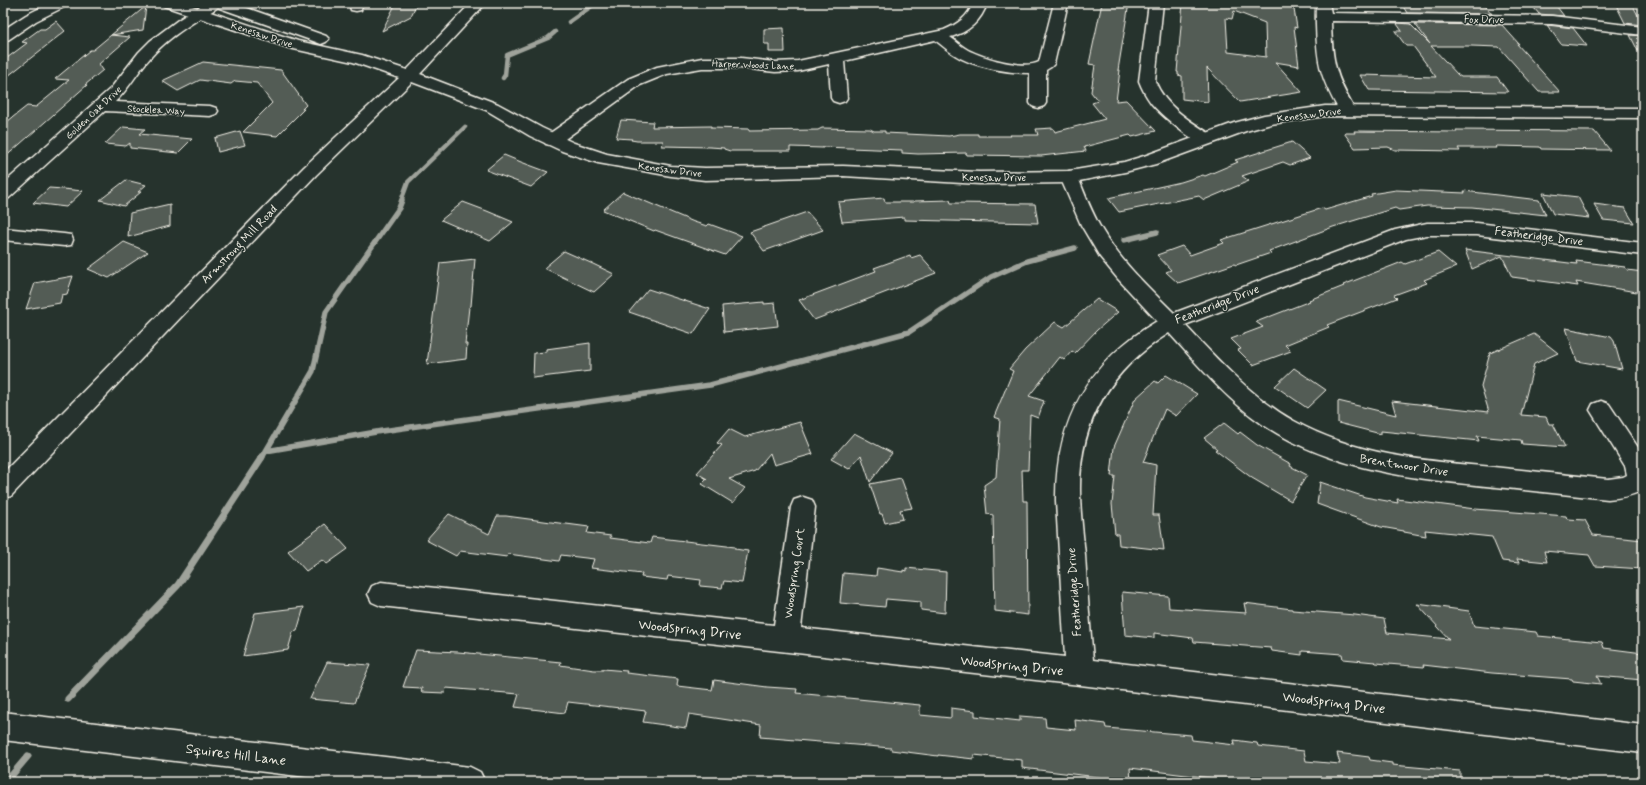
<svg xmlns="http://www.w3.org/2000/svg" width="1646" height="785" font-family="Mynerve,sans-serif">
  <rect width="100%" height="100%" fill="#26332d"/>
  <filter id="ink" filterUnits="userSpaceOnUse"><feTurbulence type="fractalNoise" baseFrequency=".025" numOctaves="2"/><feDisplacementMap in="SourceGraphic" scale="8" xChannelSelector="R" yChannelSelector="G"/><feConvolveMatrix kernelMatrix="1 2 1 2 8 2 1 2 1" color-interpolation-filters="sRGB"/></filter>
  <g filter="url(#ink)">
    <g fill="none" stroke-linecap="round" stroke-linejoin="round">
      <path stroke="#9fa39b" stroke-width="4.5" d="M569,22L596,3
        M503,78L505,75L507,55L548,38L555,32
        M401,201L408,182L465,127"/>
      <path stroke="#9fa39b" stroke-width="5.5" d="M1124,240L1157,232
        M266,451L313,371L326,312L399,208L402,200
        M262,458L266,451L382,431L710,385L909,332L991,277L1027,261L1075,248"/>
      <path stroke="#9fa39b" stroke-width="7" d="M68,699L178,585L262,457
        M6,782L28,756"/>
    </g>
    <path fill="#525c55" stroke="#f4f1e8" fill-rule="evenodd" d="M396,3H417L411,16L382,31Z
      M1102,3H1129L1118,70H1120L1116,101L1126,100L1156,131L1132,137L1130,135L1084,147L1086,151L1041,156L967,155L966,153L918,154L902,153V150L823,147V148L790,147V151H730L724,149V148L710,147L662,146L663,141H637L631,140L632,139L616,138L621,120L653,122L652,127L711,126V128L749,129V131L818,130L822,128L870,129L874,131H885V133L949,136L960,134H978V136H1011L1010,135H1038L1036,129L1053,128L1055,132L1105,119L1092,103L1098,101L1091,92L1095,65L1089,64Z
      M1183,3H1293L1297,28L1294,27L1299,66L1275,62L1302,92L1240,102L1207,68L1208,102L1182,99V76L1178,75V72H1177ZM1234,11L1265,23L1266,57L1228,52L1226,18L1232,19Z
      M1401,3H1483L1492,14L1407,13Z
      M1530,3H1554L1564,16L1539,14Z
      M1615,3L1632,4L1643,25L1625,23Z
      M146,6L143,30L111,35L130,37L99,64L103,70L85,85H87L3,159V125L27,106L36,107L69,80L55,79L90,50H93Z
      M56,21L65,31L3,80V61L27,43L22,42L40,29H45Z
      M1398,23L1410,24L1430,44L1415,24L1502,25L1519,44H1517L1560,92H1539L1499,47L1471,46H1431L1458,75L1461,77H1497L1508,92L1369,90L1360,75L1436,77L1413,46H1406L1395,31H1402L1397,24Z
      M1547,25L1573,28L1587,46L1561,44Z
      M784,28L785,52H769V44H764V29Z
      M1630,35L1643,36V61Z
      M203,62L281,70L306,105L302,109H304L277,136L243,132L272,103L257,83L235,81L231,84L200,80L178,91L162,81Z
      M123,127L145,129L139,134L192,139L178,153L130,148V143L126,146L105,144Z
      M1456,130L1594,131L1610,150L1541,149L1540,147L1496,146L1497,148H1458L1460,151L1395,150L1388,147L1355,148L1344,133H1355L1354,131L1457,132Z
      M240,131L245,145L218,152L215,138Z
      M1292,142L1310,158L1290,165L1283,162L1242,176L1249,181L1204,200L1199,196L1119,212L1108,198L1181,182L1203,175L1205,176L1238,162L1235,160Z
      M504,155L521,162L548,172L531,187L486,170Z
      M126,180L146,185L138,192H141L124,206L100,200Z
      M49,188L63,189L83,191L66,207L33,203Z
      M1396,190L1465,193L1464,191L1539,200L1546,215L1472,207L1427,206L1399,210L1395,208L1333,227L1269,251L1271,253L1236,265L1234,264L1178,283L1166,272L1171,270L1157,255L1182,246L1190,255L1224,243L1221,240L1322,208L1325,210L1372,196L1371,194Z
      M623,192L694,222L707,226L709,224L742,236L725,255L655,230L654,231L603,210Z
      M1543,193L1578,197L1589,218L1553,214Z
      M884,198L885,202H914V201L950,200L951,203L1035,204L1038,223L904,220V217L842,222L838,202Z
      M463,202L487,211L513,222L490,241L441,220Z
      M170,204V226L128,237L130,213Z
      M1594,204L1625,208L1634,223L1603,220Z
      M807,212L823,230L764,251L750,232Z
      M124,242L148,252L109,278L88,269Z
      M1465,250L1577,264L1576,261L1625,267L1627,270L1643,272V293L1576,282L1578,286L1512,277L1502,256L1472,269Z
      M564,251L593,264L614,274L594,292L544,268Z
      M1438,252L1456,267L1424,280L1427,283L1394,295L1397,298L1327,325L1329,327L1285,345L1291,351L1253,365L1238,350L1241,349L1231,339L1263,327L1256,322L1310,301L1309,300L1344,286L1343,285L1402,262L1405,264Z
      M910,255L911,258L920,255L936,273L814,320L799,300L876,271L874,268Z
      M475,259L471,306L469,307L465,344H467L466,359L427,364L440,263Z
      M73,276L67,294L62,295L60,303L26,309L35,283Z
      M648,289L685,301L710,309L693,334L629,312Z
      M1097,299L1118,312L1097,330L1075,353L1072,351L1064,360L1060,357L1029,396L1044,401L1038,418L1030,415L1028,470H1022L1023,501H1027L1028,615L995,611L993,515L987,514L984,485L996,477L1000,419L994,417L1013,371L1009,369L1025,350L1055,322L1064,327Z
      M764,302V304L775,303L778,326L724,332L722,306Z
      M1566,328L1611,337L1614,341L1622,369L1577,361Z
      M1534,334L1558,353L1534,364L1521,415L1546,417L1549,424H1553L1565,447L1522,444L1521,440L1477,436L1479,441L1381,431V434L1338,423V401L1396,415L1392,401L1489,412L1481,386L1490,353Z
      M590,343V371L533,378L534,353L546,352V349Z
      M1294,368L1326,390L1307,408L1275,386Z
      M1166,375L1197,394L1176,416L1165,409L1143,462L1156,465L1153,515H1159L1164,550L1119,545L1118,534H1115L1112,504L1115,476H1111L1114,447L1135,399L1155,381L1158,383Z
      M800,422L813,454L774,465L770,453L755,471L729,479L745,488L733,503L702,484L707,479L697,473L722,445L717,443L729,429L745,437Z
      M1224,423L1238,434L1240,432L1257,445L1291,464L1290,466L1307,475L1291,501L1252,478L1215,450L1217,449L1204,438Z
      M854,433L892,453L870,482L861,455L849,469L831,459Z
      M901,478L912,508L900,510L903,519L885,523L882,514H880L870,484Z
      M1320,482L1365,497L1398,503L1397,499L1475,509L1566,516L1567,519L1585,520L1593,535L1643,540V569L1595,566L1589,555L1544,551L1547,562L1517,559L1519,563L1502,561L1492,537L1425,530L1426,536L1404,532V531L1381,527L1317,504Z
      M449,514L489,534L497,516H506L589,527L587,533L611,536L610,538L650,543L652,537L735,547V549L748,551L742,583L724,581L722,588L700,586L701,580L668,576L667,580L641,577L642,574L591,568L594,559L561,555L559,561L508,554L507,557L460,551L456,556L426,540Z
      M325,524L348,549L327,564L322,560L306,571L288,551Z
      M877,568L903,572V570L906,571V568L946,572L945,613L921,610V602L886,599L885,607L840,603L843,573L876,576Z
      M1122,592L1168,596L1169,608L1246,613L1244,603L1292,609V610L1355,615L1384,619L1387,633L1449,639L1417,604L1469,611L1474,626L1536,632L1538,636L1602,642L1604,648L1643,653V680L1597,676L1601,684L1573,681L1572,679L1492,673L1423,665L1424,667L1376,663L1375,662L1343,659L1342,654L1302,651V655L1272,651L1271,648L1194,642L1193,638L1154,633V638L1125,635Z
      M304,607L297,631L293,632L288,650L243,656L255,613Z
      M416,650L458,652L561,662L560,665L594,670H603V669L627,671L626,673L678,679L677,686L712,690L714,680L767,687L797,689L796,693L920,705V715L951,718V708L975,711V716L1020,721V716L1045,718L1046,727L1076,730L1075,720L1105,724L1106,728L1191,735L1192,740L1235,745L1234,740L1257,743L1258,746L1304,751L1306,761L1340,764L1337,753L1369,757L1370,760L1392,763V765L1460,771V782H1211L1210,778L1130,768L1131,781L1022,768V760L974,755V759L938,755V756L891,750V748L760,737L761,725L689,714L686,728L643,722L646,711L568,702L565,713L515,707L519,694L446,688L445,693L421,692L422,688L403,687Z
      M327,662L370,665L354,703L310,699Z"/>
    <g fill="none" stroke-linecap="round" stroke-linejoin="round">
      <g stroke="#f4f1e8" stroke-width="3">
        <path id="minor" d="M50,3H68L66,6L36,21L8,40L3,41V30L26,15Z
          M205,3H222L220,6C196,21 169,36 150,58C137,72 129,89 115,102L210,106L216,108L218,111L216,114L210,116L105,111L9,198L3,200V184L111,88L139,52L150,41L178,20Z
          M349,3H363L361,10L356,11L351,10Z
          M973,3H987C982,20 968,33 950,37C956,41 962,47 968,50C984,58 1023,70 1039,62L1054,3H1068L1054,64L1051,67L1046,70V103L1044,106L1038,108L1032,106L1030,103V73C1009,73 973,67 955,55C948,51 942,45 935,40L844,61L847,98L845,101L839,103L833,101L831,98L829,64L798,71L775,72L741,68H702L667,74L640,85L558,144L552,145L546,144L543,140L546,136L628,79L657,67L702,58H741L775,62L798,61L944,30C958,24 968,17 973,3Z
          M1149,3H1163L1155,81C1166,107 1189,121 1212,135L1215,139L1212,143C1210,143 1208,144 1206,144C1194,144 1159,113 1151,103C1146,96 1142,89 1139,81Z
          M1317,3H1329L1331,13L1552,16L1643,27V35L1552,24L1331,21C1332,61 1335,76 1355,110L1353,113L1347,115L1341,113L1339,110C1320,77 1317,62 1316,25C1316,18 1315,10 1317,3Z
          M1069,171L1075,173L1078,177C1085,195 1092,213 1102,230C1121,262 1148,287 1174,313L1395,230L1427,223H1477L1643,243V255L1477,235H1427L1406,239L1185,325C1218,360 1251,397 1294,421C1355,455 1424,461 1493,467C1531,471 1570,475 1608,479L1623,477L1627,475L1625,466L1590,410L1593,404L1601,401L1609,404L1643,455V490C1631,496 1621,498 1608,499C1571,495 1534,491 1496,487C1415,479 1332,471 1262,424C1226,399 1198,365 1169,333C1110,370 1079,421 1080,491C1080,512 1083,533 1085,555C1087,590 1090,625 1093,660L1643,725V753L1080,685L381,606L372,602L368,594L372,586L381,582L774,625L791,507L794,500L803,497L812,500L815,507L801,628L1065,657L1056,501C1055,421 1088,362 1157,321L1118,279L1100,257L1081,225L1060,177L1063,173Z
          M3,228L64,234L71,235L73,240L71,245L64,246L3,240Z
          M3,712L470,767L480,772L485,782H347L3,740Z"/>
      </g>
      <g stroke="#f4f1e8" stroke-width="3">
        <path id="tertiary" d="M162,3H183L298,41L362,55L407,70L471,3H486L420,74L498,104L542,128L574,143L607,154L671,166L705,168L843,166L979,172L1069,171L1124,162L1144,156L1234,123L1264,115L1325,106L1643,108V118L1325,116L1271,124L1246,131L1156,164L1125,172L1069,183L979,184L843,176L705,180L671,176L598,163L562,151L530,136L486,110L412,82L316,175L11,496L3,499V473L304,167L399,78L353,62L289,48L164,6Z
          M212,3H233L326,36L329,39L326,42L321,44L316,42L214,6Z"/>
      </g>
      <use href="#minor" fill="#26332d" fill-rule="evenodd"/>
      <use href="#tertiary" fill="#26332d" fill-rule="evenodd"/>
    </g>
  </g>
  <g text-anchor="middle" stroke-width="3" stroke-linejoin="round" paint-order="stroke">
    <g font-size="10" fill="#f4f1e8" stroke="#26332d">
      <text x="1484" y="23">Fox Drive</text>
      <text transform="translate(262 34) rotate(18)" y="4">Kenesaw Drive</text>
      <text transform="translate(753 64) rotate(2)" y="4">Harper Woods Lane</text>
      <text transform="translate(156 109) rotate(3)" y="4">Stocklea Way</text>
      <text transform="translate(93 112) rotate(-43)" y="4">Golden Oak Drive</text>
      <text transform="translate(1309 114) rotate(-7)" y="4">Kenesaw Drive</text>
      <text transform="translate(670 169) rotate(7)" y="4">Kenesaw Drive</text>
      <text x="994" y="181">Kenesaw Drive</text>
    </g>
    <g font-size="12" fill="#f4f1e8" stroke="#26332d">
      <text transform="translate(1539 236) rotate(7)" y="4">Featheridge Drive</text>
      <text transform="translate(239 244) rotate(-46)" y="4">Armstrong Mill Road</text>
      <text transform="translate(1217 304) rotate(-21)" y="4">Featheridge Drive</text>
      <text transform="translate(1404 465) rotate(9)" y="4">Brentmoor Drive</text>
      <text transform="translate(794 573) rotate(-82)" y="4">Woodspring Court</text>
      <text transform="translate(1074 592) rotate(-94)" y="4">Featheridge Drive</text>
    </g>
    <g font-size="14" fill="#f4f1e8" stroke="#26332d">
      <text transform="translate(690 629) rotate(6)" y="5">Woodspring Drive</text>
      <text transform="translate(1012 665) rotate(6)" y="5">Woodspring Drive</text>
      <text transform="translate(1334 702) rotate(7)" y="5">Woodspring Drive</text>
      <text transform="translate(236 754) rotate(7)" y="5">Squires Hill Lane</text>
    </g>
  </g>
  <rect width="1646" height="785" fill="none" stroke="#26332d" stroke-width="16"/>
  <rect x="8" y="8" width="1630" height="769" fill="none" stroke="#f4f1e8" stroke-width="1.5" filter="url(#ink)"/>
</svg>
